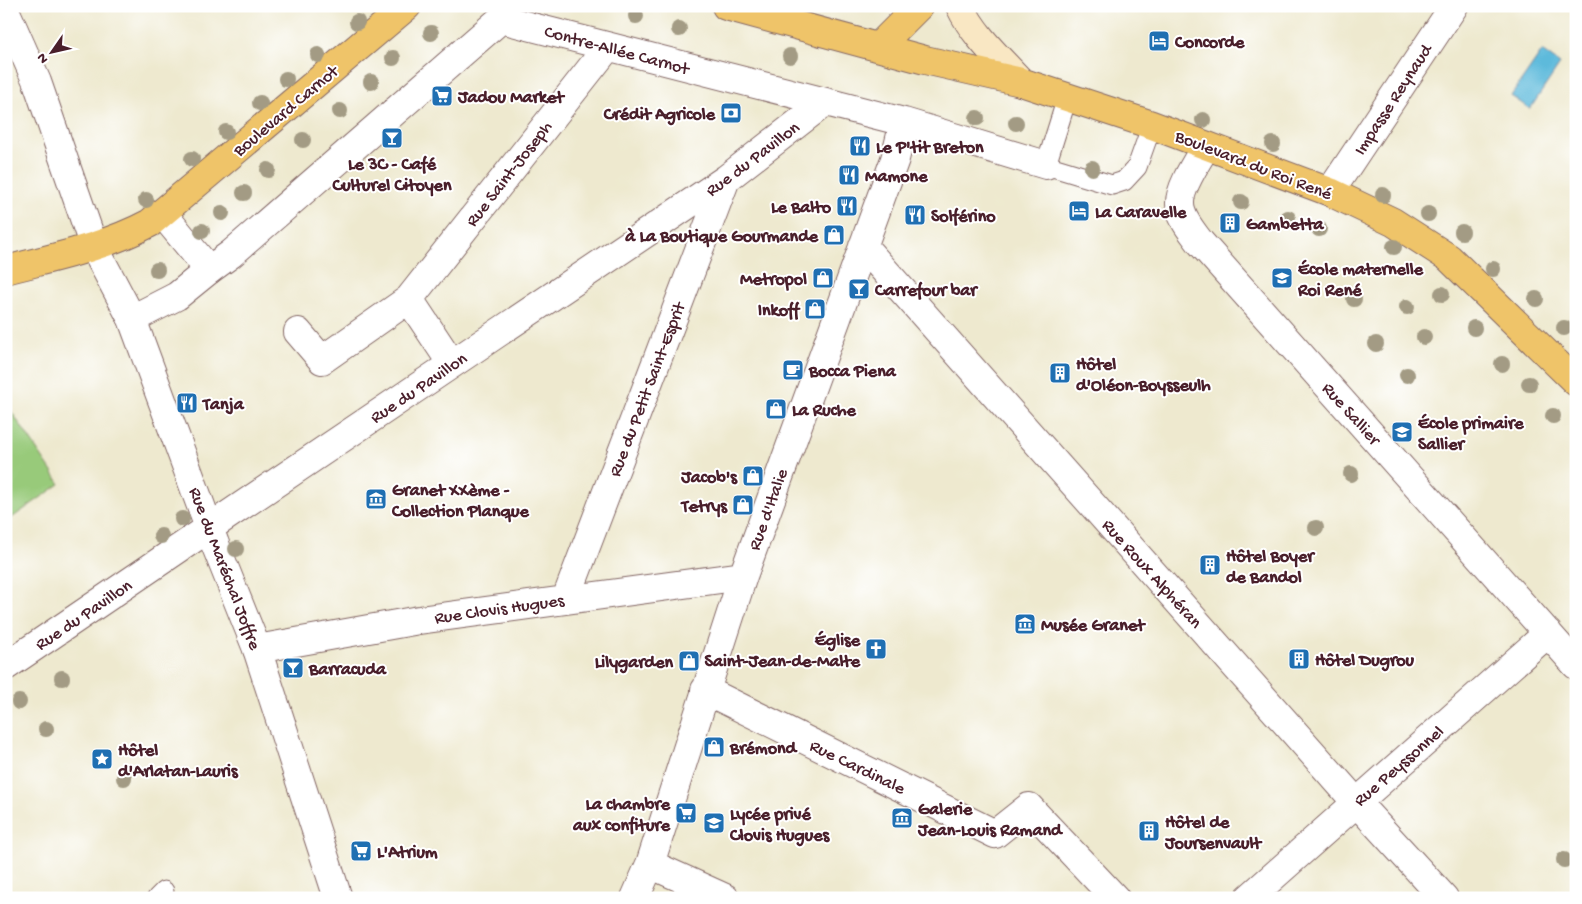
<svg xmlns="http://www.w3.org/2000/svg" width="1582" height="904" font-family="'Gochi Hand',sans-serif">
  <rect width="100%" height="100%" fill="#fff"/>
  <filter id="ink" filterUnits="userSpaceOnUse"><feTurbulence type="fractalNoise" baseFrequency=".02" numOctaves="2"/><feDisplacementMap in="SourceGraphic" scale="10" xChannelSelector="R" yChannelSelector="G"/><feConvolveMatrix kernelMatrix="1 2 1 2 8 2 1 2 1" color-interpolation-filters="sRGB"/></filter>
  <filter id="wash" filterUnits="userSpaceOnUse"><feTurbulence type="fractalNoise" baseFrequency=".0096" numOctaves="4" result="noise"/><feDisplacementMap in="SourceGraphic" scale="20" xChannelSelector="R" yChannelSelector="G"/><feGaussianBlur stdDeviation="1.12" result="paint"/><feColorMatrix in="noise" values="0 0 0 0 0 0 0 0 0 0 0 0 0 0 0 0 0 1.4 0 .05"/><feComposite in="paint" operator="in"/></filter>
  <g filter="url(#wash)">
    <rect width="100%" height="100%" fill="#eee9cf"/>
    <path fill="#98ca7a" stroke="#717452" d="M9,408L60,484L6,522V410Z"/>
    <path fill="#5dbadb" stroke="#546c83" d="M1542,51L1560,64L1530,109L1511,96Z"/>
  </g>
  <g filter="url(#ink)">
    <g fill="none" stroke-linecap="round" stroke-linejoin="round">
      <g stroke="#836664" stroke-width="21">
        <path id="service" d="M1067,98L1046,165L1112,185L1124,181L1137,167L1152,125
          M157,898L164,891"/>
      </g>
      <g stroke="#836664" stroke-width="30">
        <path id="pedestrian" d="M863,246L1356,802
          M209,270L231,254L501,19L904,122L1046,165
          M298,332L322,360L409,299
          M452,364L409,299L607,48
          M209,528L726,179L825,102
          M566,599L726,179
          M257,649L419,620L743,576
          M705,690L995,834L1029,807L1115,898
          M650,864L725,898
          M635,898L650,864L743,576L895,159L904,122"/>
      </g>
      <g stroke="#836664" stroke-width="30">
        <path id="minor" d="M1206,146C1198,160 1179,188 1180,204C1180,218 1192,231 1200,242L1576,665
          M1330,192L1454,6
          M94,247L132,319L215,544L257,649L338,898
          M132,319L177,296L209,270L162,213
          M6,666L209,528
          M1356,802L1444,898
          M1249,898L1548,633"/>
      </g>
      <g stroke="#836664" stroke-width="30">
        <path id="tertiary" d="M6,12L37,82L94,247"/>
      </g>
      <g stroke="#836664" stroke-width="30">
        <path id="secondary" d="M960,6C974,36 999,58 1021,82"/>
      </g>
      <g stroke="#836664" stroke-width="30">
        <path id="primary" d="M726,6L925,60L1021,82L1152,125L1330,192L1393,222L1449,258L1576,382
          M878,47L919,6
          M6,270C55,257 105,247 150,223L407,6"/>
      </g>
      <use href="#service" stroke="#fff" stroke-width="19"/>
      <use href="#pedestrian" stroke="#fff" stroke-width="28"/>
      <use href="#minor" stroke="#fff" stroke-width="28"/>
      <use href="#tertiary" stroke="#fff" stroke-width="28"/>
      <use href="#secondary" stroke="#f9e7c3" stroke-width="28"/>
      <use href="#primary" stroke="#efc469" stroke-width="28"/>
    </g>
    <g fill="#a39b84">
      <circle cx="636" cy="16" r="8"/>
      <circle cx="357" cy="22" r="8"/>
      <circle cx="679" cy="29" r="8"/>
      <circle cx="431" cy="33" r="8"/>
      <circle cx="318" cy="55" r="8"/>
      <circle cx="790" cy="56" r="8"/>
      <circle cx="393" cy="58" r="8"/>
      <circle cx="286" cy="79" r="8"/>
      <circle cx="371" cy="82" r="8"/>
      <circle cx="260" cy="103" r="8"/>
      <circle cx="340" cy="111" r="8"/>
      <circle cx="977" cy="118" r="8"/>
      <circle cx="1203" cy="120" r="8"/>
      <circle cx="1016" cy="123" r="8"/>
      <circle cx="226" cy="132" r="8"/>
      <circle cx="303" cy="140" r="8"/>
      <circle cx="1273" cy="144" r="8"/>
      <circle cx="192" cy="159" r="8"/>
      <circle cx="1092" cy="168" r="8"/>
      <circle cx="268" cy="170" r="8"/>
      <circle cx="244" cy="193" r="8"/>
      <circle cx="1383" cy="195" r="8"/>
      <circle cx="146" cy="200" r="8"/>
      <circle cx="1241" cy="202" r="8"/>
      <circle cx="222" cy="213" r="8"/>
      <circle cx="1428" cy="214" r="8"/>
      <circle cx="1288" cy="218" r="8"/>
      <circle cx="1319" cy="229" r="8"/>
      <circle cx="202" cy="231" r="8"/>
      <circle cx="1462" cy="232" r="8"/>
      <circle cx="1394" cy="247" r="8"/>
      <circle cx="1493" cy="269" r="8"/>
      <circle cx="157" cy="270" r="8"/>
      <circle cx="1442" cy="294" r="8"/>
      <circle cx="1354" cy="299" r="8"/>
      <circle cx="1536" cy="299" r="8"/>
      <circle cx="1407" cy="307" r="8"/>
      <circle cx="1474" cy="328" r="8"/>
      <circle cx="1564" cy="328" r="8"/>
      <circle cx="1424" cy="337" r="8"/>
      <circle cx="1376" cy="344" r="8"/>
      <circle cx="1502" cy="364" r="8"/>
      <circle cx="1407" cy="375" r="8"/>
      <circle cx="1529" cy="384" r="8"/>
      <circle cx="1553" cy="416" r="8"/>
      <circle cx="1351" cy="474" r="8"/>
      <circle cx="182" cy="519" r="8"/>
      <circle cx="1316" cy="528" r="8"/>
      <circle cx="161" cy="536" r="8"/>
      <circle cx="236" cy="549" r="8"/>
      <circle cx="62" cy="678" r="8"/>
      <circle cx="19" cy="702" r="8"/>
      <circle cx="46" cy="729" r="8"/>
      <circle cx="124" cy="778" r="8"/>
      <circle cx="1564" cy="860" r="8"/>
    </g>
  </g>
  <defs>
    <g id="hotel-square" transform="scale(1.125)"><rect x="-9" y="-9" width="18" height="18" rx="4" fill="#1f6fb2" stroke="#fff"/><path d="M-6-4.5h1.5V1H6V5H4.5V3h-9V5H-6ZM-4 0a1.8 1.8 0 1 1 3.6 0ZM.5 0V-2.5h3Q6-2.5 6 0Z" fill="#fff"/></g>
    <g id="supermarket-square" transform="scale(1.125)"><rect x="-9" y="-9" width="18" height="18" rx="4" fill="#1f6fb2" stroke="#fff"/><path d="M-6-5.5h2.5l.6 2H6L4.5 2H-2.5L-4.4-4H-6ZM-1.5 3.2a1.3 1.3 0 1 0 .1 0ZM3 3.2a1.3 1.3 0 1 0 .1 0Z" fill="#fff"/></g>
    <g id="bank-square" transform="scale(1.125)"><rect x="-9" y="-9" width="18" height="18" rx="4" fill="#1f6fb2" stroke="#fff"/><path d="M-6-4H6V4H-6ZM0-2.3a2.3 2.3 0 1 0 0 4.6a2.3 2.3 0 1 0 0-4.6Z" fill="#fff"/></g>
    <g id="bar-square" transform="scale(1.125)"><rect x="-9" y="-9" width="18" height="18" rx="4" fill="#1f6fb2" stroke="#fff"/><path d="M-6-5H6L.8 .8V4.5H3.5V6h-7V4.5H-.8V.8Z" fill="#fff"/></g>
    <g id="restaurant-square" transform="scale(1.125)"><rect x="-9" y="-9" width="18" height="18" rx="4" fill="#1f6fb2" stroke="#fff"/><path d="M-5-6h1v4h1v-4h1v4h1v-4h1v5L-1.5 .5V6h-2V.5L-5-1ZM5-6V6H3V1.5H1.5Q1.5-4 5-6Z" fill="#fff"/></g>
    <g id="building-square" transform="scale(1.125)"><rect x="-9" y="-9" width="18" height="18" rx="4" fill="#1f6fb2" stroke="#fff"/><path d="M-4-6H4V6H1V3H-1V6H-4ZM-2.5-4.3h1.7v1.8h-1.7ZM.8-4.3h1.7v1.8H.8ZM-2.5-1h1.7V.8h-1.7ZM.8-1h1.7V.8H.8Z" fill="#fff"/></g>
    <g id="shop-square" transform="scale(1.125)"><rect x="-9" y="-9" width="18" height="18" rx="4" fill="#1f6fb2" stroke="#fff"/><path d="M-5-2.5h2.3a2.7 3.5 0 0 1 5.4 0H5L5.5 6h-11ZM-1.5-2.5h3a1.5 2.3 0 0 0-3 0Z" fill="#fff"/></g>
    <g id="school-square" transform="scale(1.125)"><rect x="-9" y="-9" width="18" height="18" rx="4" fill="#1f6fb2" stroke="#fff"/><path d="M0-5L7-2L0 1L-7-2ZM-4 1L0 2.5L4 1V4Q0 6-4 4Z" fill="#fff"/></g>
    <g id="cafe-square" transform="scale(1.125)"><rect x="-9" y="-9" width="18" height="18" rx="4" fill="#1f6fb2" stroke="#fff"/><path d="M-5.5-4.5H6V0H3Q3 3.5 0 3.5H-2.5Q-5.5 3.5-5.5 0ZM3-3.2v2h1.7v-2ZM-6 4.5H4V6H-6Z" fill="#fff"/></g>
    <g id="museum-square" transform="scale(1.125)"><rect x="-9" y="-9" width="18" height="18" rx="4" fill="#1f6fb2" stroke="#fff"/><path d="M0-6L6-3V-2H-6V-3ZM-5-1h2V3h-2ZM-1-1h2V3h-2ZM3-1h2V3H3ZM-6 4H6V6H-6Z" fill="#fff"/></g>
    <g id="church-square" transform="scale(1.125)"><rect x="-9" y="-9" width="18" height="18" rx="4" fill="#1f6fb2" stroke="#fff"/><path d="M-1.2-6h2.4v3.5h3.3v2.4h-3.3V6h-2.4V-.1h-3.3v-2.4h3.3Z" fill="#fff"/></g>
    <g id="sight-square" transform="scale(1.125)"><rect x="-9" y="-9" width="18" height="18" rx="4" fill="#1f6fb2" stroke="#fff"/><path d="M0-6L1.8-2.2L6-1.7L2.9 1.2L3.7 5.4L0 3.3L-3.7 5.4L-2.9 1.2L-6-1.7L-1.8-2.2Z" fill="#fff"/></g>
  </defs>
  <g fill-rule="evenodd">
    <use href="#hotel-square" x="1159" y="41"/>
    <use href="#supermarket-square" x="442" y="96"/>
    <use href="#bank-square" x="731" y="113"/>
    <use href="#bar-square" x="392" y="138"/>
    <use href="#restaurant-square" x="860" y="146"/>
    <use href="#restaurant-square" x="849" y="175"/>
    <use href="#restaurant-square" x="847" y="206"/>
    <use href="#hotel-square" x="1079" y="211"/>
    <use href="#restaurant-square" x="915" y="215"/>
    <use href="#building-square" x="1230" y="223"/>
    <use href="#shop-square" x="834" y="235"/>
    <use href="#shop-square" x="823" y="278"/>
    <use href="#school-square" x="1282" y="278"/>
    <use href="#bar-square" x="859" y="289"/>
    <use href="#shop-square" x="815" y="309"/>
    <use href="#cafe-square" x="793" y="370"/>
    <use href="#building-square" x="1060" y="373"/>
    <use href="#restaurant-square" x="187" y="403"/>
    <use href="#shop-square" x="776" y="409"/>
    <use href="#school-square" x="1402" y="432"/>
    <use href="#shop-square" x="753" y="476"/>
    <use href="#museum-square" x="376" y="499"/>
    <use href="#shop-square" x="743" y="505"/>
    <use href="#building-square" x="1210" y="565"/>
    <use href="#museum-square" x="1025" y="624"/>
    <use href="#church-square" x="876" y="649"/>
    <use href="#building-square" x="1299" y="659"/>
    <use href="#shop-square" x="689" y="661"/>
    <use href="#bar-square" x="293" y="668"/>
    <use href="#shop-square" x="714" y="747"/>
    <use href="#sight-square" x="102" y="759"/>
    <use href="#supermarket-square" x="686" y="813"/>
    <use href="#museum-square" x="902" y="818"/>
    <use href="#school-square" x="714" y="823"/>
    <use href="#building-square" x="1149" y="831"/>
    <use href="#supermarket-square" x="361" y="851"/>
  </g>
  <g text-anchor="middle" stroke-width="4" stroke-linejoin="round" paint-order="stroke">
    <g font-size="18" font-weight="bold" fill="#4a1f2b" stroke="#fff" text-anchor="start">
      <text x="1175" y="47">Concorde</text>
      <text x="458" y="102">Jadou Market</text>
      <text x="715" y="119" text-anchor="end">Crédit Agricole</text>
      <text x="876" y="152">Le P'tit Breton</text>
      <text x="392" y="169" text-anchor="middle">Le 3C - Café<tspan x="392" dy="21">Culturel Citoyen</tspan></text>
      <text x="865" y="181">Mamone</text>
      <text x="831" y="212" text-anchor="end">Le Balto</text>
      <text x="1095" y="217">La Caravelle</text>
      <text x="931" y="221">Solférino</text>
      <text x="1246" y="229">Gambetta</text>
      <text x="818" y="241" text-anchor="end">à La Boutique Gourmande</text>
      <text x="1298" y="274">École maternelle<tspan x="1298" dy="21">Roi René</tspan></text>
      <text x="807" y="284" text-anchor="end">Metropol</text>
      <text x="875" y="295">Carrefour bar</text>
      <text x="799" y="315" text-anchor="end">Inkoff</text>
      <text x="1076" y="369">Hôtel<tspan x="1076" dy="21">d'Oléon-Boysseulh</tspan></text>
      <text x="809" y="376">Bocca Piena</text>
      <text x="203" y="409">Tanja</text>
      <text x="792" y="415">La Ruche</text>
      <text x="1418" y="428">École primaire<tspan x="1418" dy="21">Sallier</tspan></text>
      <text x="737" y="482" text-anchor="end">Jacob's</text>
      <text x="392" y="495">Granet XXème -<tspan x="392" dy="21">Collection Planque</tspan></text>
      <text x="727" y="511" text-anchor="end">Tetrys</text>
      <text x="1226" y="561">Hôtel Boyer<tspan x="1226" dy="21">de Bandol</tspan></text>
      <text x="1041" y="630">Musée Granet</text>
      <text x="860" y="645" text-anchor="end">Église<tspan x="860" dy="21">Saint-Jean-de-Malte</tspan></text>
      <text x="1315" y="665">Hôtel Dugrou</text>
      <text x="673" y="667" text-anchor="end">Lilygarden</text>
      <text x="309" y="674">Barracuda</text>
      <text x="730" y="753">Brémond</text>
      <text x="118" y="755">Hôtel<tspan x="118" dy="21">d'Arlatan-Lauris</tspan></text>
      <text x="670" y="809" text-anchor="end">La chambre<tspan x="670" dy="21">aux confiture</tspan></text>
      <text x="918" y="814">Galerie<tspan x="918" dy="21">Jean-Louis Ramand</tspan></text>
      <text x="730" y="819">Lycée privé<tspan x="730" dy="21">Clovis Hugues</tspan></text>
      <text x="1165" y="827">Hôtel de<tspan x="1165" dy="21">Joursenvault</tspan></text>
      <text x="377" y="857">L'Atrium</text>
    </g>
    <g font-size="18" fill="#4a1f2b" stroke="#fff">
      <text transform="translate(617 49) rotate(15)" y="6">Contre-Allée Carnot</text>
      <text transform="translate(1392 99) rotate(-57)" y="6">Impasse Reynaud</text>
      <text transform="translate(285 110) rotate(-40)" y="6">Boulevard Carnot</text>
      <text transform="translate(752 158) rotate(-37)" y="6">Rue du Pavillon</text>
      <text transform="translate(1254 164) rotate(21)" y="6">Boulevard du Roi René</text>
      <text transform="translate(508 173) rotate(-52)" y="6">Rue Saint-Joseph</text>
      <text transform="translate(418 387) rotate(-34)" y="6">Rue du Pavillon</text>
      <text transform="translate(646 389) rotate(-69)" y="6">Rue du Petit Saint-Esprit</text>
      <text transform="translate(1352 413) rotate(48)" y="6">Rue Sallier</text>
      <text transform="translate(767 509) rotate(-70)" y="6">Rue d'Italie</text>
      <text transform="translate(226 568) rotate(69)" y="6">Rue du Maréchal Joffre</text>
      <text transform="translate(1153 573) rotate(48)" y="6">Rue Roux Alphéran</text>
      <text transform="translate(499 608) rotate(-8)" y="6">Rue Clovis Hugues</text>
      <text transform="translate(83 614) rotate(-34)" y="6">Rue du Pavillon</text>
      <text transform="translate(1398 765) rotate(-41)" y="6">Rue Peyssonnel</text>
      <text transform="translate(858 766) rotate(26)" y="6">Rue Cardinale</text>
    </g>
  </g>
  <rect width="1582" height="904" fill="none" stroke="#fff" stroke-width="25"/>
  <g transform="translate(52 52) rotate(236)" stroke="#ffffff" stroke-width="4" paint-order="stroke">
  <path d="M0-4L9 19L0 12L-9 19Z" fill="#4a1f2b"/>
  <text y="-8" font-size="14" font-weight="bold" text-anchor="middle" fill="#4a1f2b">N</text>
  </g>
</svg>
